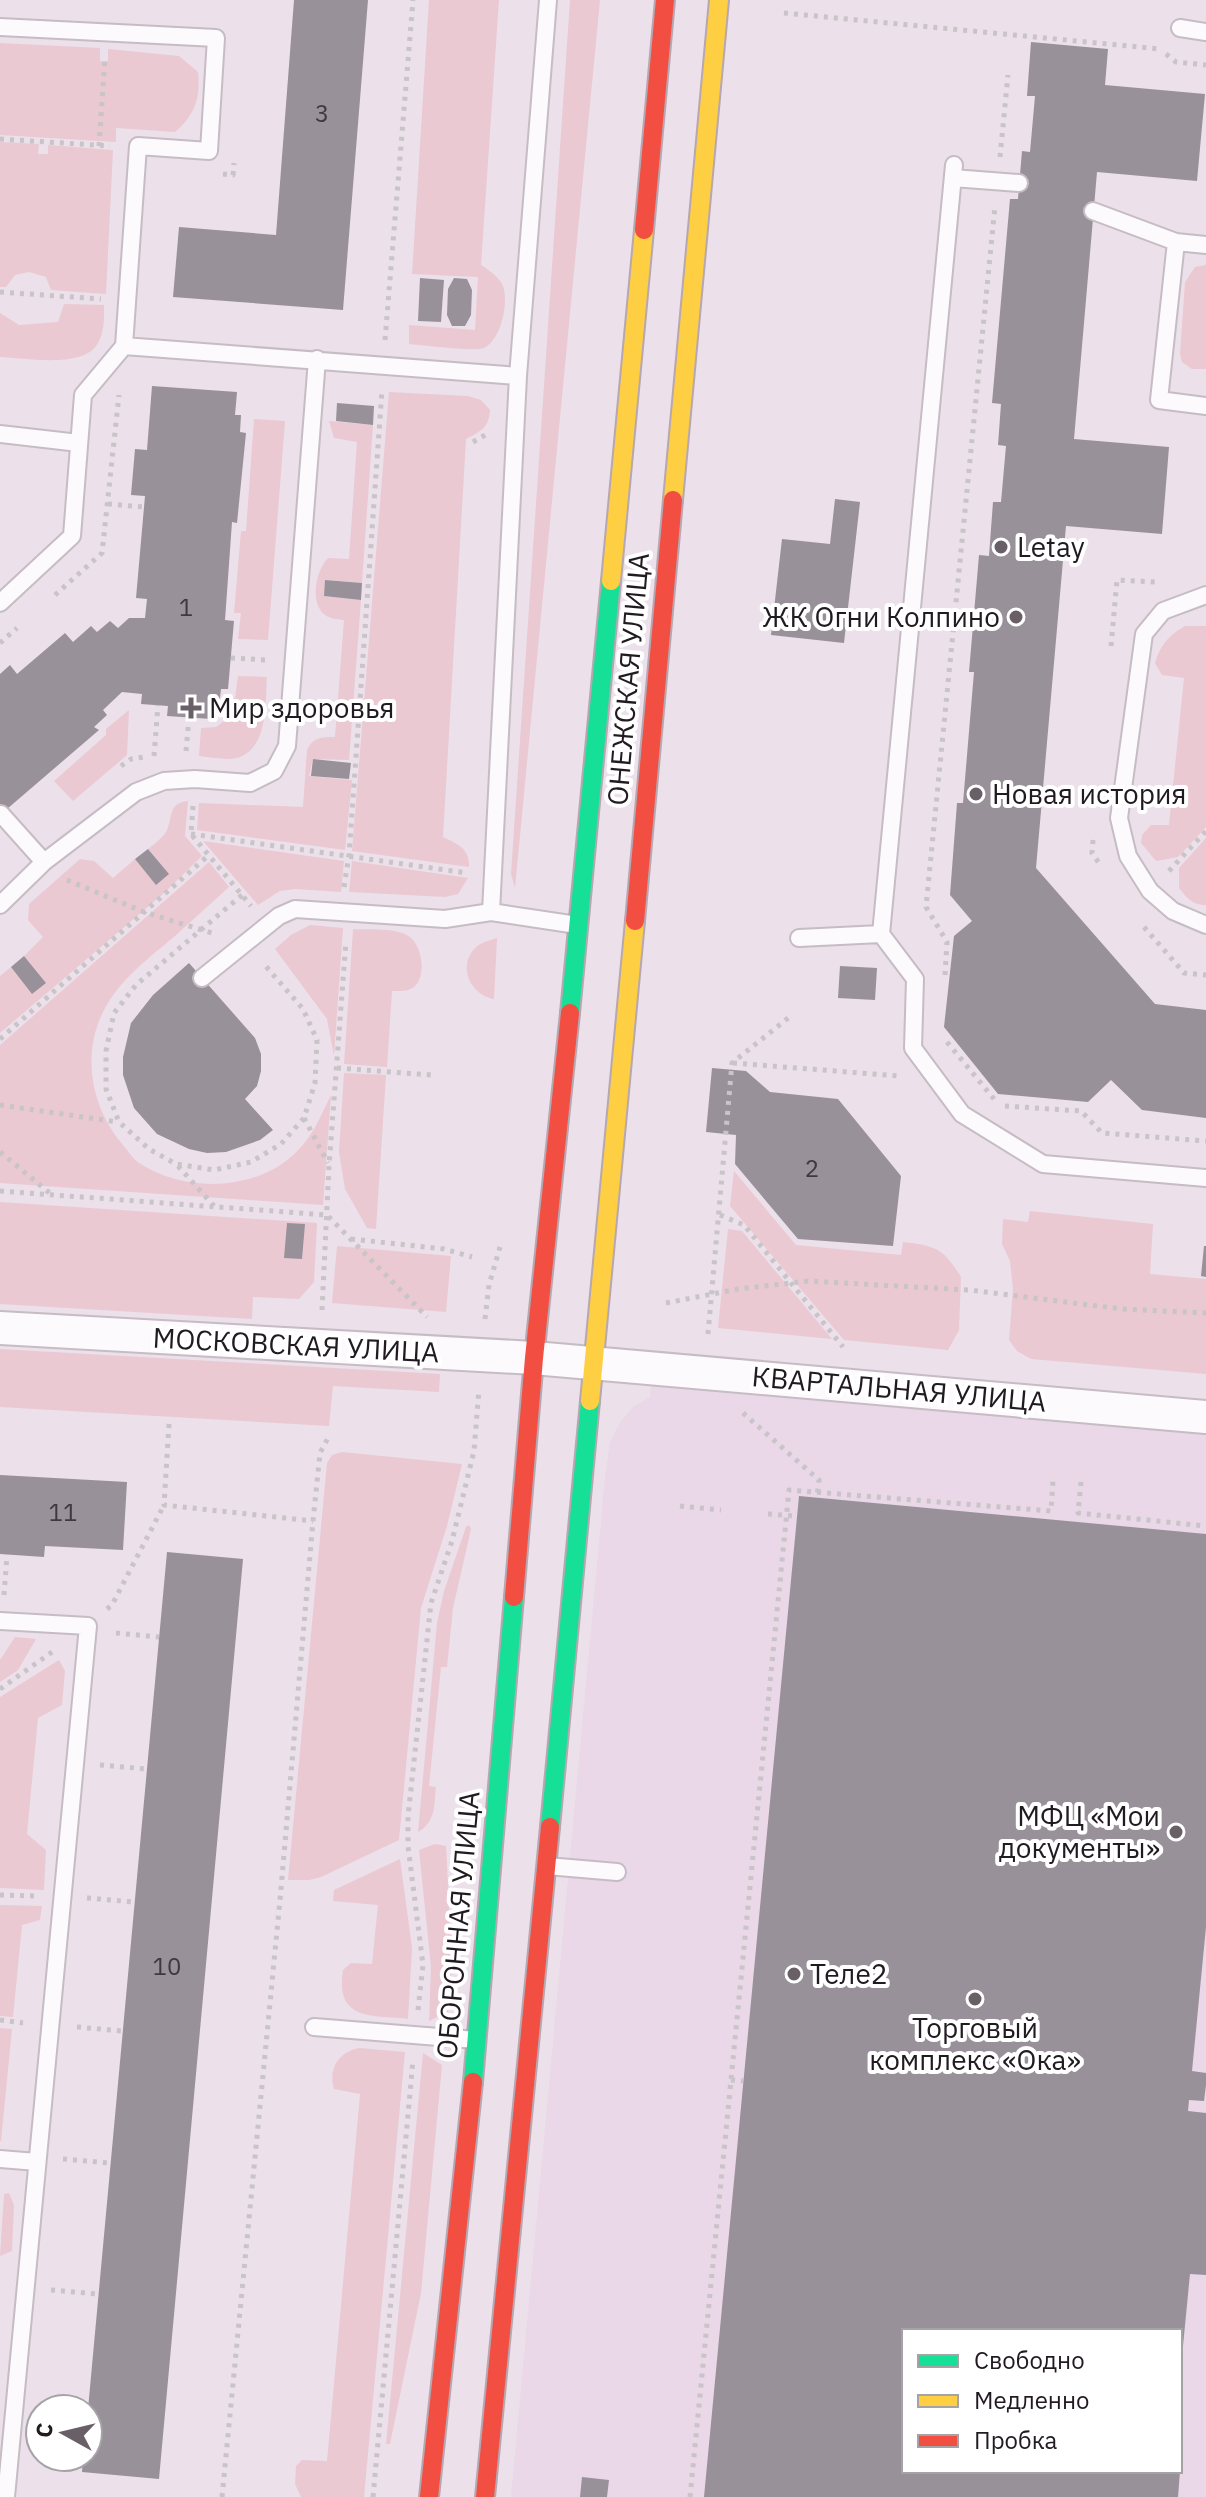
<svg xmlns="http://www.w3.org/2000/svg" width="1206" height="2497" font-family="'IBM Plex Sans',sans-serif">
  <rect width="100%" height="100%" fill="#ece0ea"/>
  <path fill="#ead7e8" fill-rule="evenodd" d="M651,1377L1206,1425V2497H511L605,1478L610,1442L621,1421L633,1407L650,1397ZM904,2331H1180V2471H904Z"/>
  <path fill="#eac9d2" d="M429,0H499L481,265C489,270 499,277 503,286C509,303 501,340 484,348C474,352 423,345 409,344V325L475,330L478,277L412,274Z
    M570,0H600L515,888L511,874Z
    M0,43L100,48V61H108V49L179,56L198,72C201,97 195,115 175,132L116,128V142L0,135Z
    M0,142L39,144L38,154H48V145L113,150L106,294L51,290L46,277L29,272L15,275L6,287H0Z
    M1206,265V369H1192L1182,362L1180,354L1185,282L1195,267Z
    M64,304L104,305C104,317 105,331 98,343C84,369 26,358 0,357V313L19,325L58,322Z
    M389,392L468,396L481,400L490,410C489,428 481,431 466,439L443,837C457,844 470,848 469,867L352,851Z
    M254,419L285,421L268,640L238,639L241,613H234L241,531H246Z
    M329,421L373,425L362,583L326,580L324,596L361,600L349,760L313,759L309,776L352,780L345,850L197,830L199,803L303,807L307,750C313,737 322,737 335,737L344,620C337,619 330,619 325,615C309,603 316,570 328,558L349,559L357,442L334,438Z
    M1185,626H1206V827L1178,857L1156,861L1141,843L1142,835L1151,825H1169L1184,678L1162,675L1155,663C1160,645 1169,635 1185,626Z
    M238,676L267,677C265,704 269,755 231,759C221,759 209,757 199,756L201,728L216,727L228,718V699L235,698Z
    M129,710L127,755L73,801L54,781L106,735V729Z
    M188,801L185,836L202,856L164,893L0,1033V976L11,967L46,983L24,956L43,937L28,920L29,904L80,859L94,861L113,878L135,859L169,874L148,849C154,844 164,837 167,830C173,816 168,803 188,801Z
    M1206,838V905C1192,905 1187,898 1179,888V868Z
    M203,841L344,861L341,892L295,889L280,891L258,905Z
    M352,861L468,878L458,894L445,897L349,892Z
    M209,862L229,887C211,903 193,920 175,936C149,958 121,978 104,1010C81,1054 91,1108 123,1145C128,1151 133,1159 139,1163C183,1192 252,1192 292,1156C312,1139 320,1117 331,1095L323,1205L0,1183V1045Z
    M310,925L343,928L334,1056L327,1019L275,949L291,935Z
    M353,929C369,930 397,927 410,937C422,947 426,973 416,985C410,992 401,991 392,991L387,1067L344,1064Z
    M497,938L494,999C474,996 460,973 470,955C475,944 487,941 497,938Z
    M344,1073L386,1075L376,1229L367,1228L345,1189L339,1152Z
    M734,1171L796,1245L901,1255L903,1242C936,1246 943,1248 961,1277L959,1330L948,1350L844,1340L730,1206Z
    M0,1202L317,1223L314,1282L299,1299L253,1297L252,1319L0,1304Z
    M1030,1211L1153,1224L1150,1274L1206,1279V1374L1031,1359L1017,1351L1009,1340L1013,1289L1010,1261L1002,1244L1003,1219L1028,1222Z
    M728,1229L742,1231L832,1339L718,1328Z
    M337,1246L451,1256L446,1312L332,1303Z
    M0,1349L440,1374L439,1392L333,1386L329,1426L0,1407Z
    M342,1452L462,1464L447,1526L421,1608L399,1840L321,1877L309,1880H288L327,1463L332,1455Z
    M469,1525L471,1529L453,1608L447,1667H441L429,1786L436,1787C434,1805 436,1822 418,1832L437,1623L444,1591L466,1527Z
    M15,1637L36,1639L18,1670L0,1682V1660Z
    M59,1660L65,1671L62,1705L38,1718L27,1834L46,1850L44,1890L0,1888V1697Z
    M435,1844L446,1846L452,1964L448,2012L429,2021L431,1967L419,1850Z
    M400,1859L412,1948L408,2019C371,2015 335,2021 343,1970L351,1963L372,1964L378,1905L333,1901L334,1890Z
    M0,1905L42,1906L40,1920L22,1925L13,2017L0,2016Z
    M0,2028L12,2029L1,2141H0Z
    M359,2048L405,2052L364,2497H301L295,2484L296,2466L302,2460L327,2461L360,2094L334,2089C328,2068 339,2052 359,2048Z
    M423,2053L442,2065L421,2293L390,2444H386Z
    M9,2193L14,2205L12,2251L0,2256L4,2194Z"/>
  <path fill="#989199" d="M294,0H368L343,310L173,297L179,227L276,235Z
    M1031,42L1108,49L1105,85L1205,94L1197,181L1097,172L1074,439L1169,447L1162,534L1066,526L1036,868L1155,1004L1206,1010V1118L1142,1110L1111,1080L1088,1102L998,1094L944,1027L954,936L972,921L950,895L957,803H963L974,672H969L979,555L989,556L993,502H1001L1006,446L998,445L1001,404L992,403L1010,199H1018L1022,151L1030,152L1035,96H1027Z
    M420,278L444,280L441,322L418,321Z
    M454,278L467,279L472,290L471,315L465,326H452L447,315L448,289Z
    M152,386L237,392L235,415H241L240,432L246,433L237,523L232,522L225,620L234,621L228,689H221L218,715L212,719L167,716L168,706L141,704L142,694L122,692L103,710L107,715L94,727L99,730L0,815V674L10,665L17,674L65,633L73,642L91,626L97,632L110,621L118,628L129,618H145L147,599L136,598L145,496L131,495L135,449L147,450Z
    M337,403L374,406L373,425L336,421Z
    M835,499L860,502L844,643L771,635L782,539L830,544Z
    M325,580L362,583L361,600L324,596Z
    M313,759L351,763L349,779L311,776Z
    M148,849L169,874L156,885L135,859Z
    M24,956L46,983L32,994L11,967Z
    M189,963L255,1038L261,1054V1071L257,1086L245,1099L273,1130L260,1140L226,1152L207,1153L189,1149L157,1134L134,1108L123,1075V1057L131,1023L153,995Z
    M840,966L877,968L875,1000L838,998Z
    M712,1068L746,1071L770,1092L838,1099L901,1176L893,1246L798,1239L735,1164L736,1135L706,1132Z
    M287,1223L305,1224L302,1259L284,1258Z
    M1204,1246H1206V1277L1201,1276Z
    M0,1475L127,1482L123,1550L45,1546L44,1557L0,1554Z
    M799,1496L1206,1534V1927L1192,2071L1206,2073V2085L1204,2101L1189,2100L1188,2111L1206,2113V2275L1190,2274L1183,2346H1180V2331H904V2471H1180L1178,2497H704Z
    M167,1552L243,1559L159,2479L82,2472L83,2457H88V2409Z
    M582,2477L609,2480L607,2497H580Z"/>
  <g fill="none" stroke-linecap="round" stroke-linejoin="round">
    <g stroke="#c6bcc4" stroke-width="20">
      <path id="lane" d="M0,27L216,38L209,151L138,146L124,346L83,395L72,536L0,603
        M1180,28L1206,32
        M954,165L881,934L915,979L913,1048L962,1114L1043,1164L1206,1178
        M953,178L1019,183
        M1093,211L1176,242
        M1206,245L1176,242L1159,400L1206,406
        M124,346L518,376
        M0,434L79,443
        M1206,595L1163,611L1144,634L1119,818L1128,856L1150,891L1173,911L1206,925
        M1,814L44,862
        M0,905L44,862L136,792L164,781L195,779L250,783L274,771L287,746L317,359
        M491,912L518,376L548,0
        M799,938L881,934
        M202,978L279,916L295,909L445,919L491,912L577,925
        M0,1621L88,1626L6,2497
        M547,1866L617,1872
        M314,2027L476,2040
        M0,2159L37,2162"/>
    </g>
    <g stroke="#c6bcc4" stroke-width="36">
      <path id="street" d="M0,1328L534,1358L1206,1417"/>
    </g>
    <g stroke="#b7a7b1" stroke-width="22">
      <path id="fast" d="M570,1013L611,581
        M550,1827L590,1401
        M473,2082L514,1597"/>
    </g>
    <g stroke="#b7a7b1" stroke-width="22">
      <path id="slow" d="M673,500L719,0
        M611,581L644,230
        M590,1401L635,921"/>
    </g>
    <g stroke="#b7a7b1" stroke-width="22">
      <path id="jam" d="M644,230L665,0
        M635,921L673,500
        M514,1597L534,1358L570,1013
        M429,2497L473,2082
        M485,2497L550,1827"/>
    </g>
    <path stroke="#c8c4c7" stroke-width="5" stroke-dasharray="4 6" stroke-linecap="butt" d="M784,13L1160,49
      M1166,54L1176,62L1206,65
      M0,139L110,146
      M99,146L105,58
      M1000,157L1008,75
      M223,174L233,175L234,163
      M0,292L101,299
      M385,340L413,0
      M473,442L487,434
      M108,504L144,507
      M55,595L102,553L119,395
      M0,643L17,628
      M1111,646L1117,580L1156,582
      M231,658L267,660
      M186,751L189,718
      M154,756L158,705
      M121,766L131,759L144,757
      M193,806L191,834L251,906
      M191,834L467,873
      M1093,840L1092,853L1099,863
      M1169,871L1206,831
      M67,880L144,912L215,934
      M344,887L349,855L382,390
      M242,895L136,985L114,1013L106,1051V1089L119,1122L149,1149L176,1164L214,1170L251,1162L281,1144L304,1118L315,1083L317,1040L303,1009L263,963
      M1144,927L1184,973L1206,975
      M945,975L947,942L926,907L995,206
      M0,1039L209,855
      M947,1042L994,1099
      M733,1063L899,1076
      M337,1068L432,1075
      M0,1105L118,1122
      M1005,1106L1081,1111L1102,1133L1206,1141
      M304,1118L328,1163
      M0,1152L52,1195
      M178,1166L214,1206
      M0,1191L327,1215L427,1317
      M720,1215L744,1225L843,1347
      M351,1239L444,1249L472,1257
      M666,1303L738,1289L808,1281L969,1290L1122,1309L1206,1313
      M322,1310L329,1166L346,941
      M485,1319L489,1285L500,1247
      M708,1334L732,1063L792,1015
      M743,1413L819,1480L817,1497
      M169,1424L164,1505L313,1521
      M1081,1482L1078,1513L1206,1526
      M680,1506L721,1510
      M768,1514L796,1516
      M4,1595L7,1555
      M107,1609L112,1605L164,1505
      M116,1633L159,1637
      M0,1689L52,1652
      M100,1765L147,1769
      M0,1895L37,1896
      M87,1898L134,1902
      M418,2010L423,1965L408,1846V1817L431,1603L452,1541L474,1451L479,1389
      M0,2020L23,2023
      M77,2027L122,2031
      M731,2080L743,2081
      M63,2159L110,2163
      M51,2290L98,2294
      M222,2497L280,1900L313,1521L320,1453L328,1438
      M373,2497L413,2060
      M690,2497L789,1490L1051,1511L1053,1480"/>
    <use href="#lane" stroke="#fcfafc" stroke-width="16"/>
    <use href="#street" stroke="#fcfafc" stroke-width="32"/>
    <use href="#fast" stroke="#16e098" stroke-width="18"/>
    <use href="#slow" stroke="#ffcf43" stroke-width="18"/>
    <use href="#jam" stroke="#f24e42" stroke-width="18"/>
  </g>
  <g fill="#685f67" stroke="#fff" stroke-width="3">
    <circle cx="1001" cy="547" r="8"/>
    <circle cx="1016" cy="617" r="8"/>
    <path d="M187 696h8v8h8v8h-8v8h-8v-8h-8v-8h8z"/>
    <circle cx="976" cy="794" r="8"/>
    <circle cx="1176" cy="1832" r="8"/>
    <circle cx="794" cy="1974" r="8"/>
    <circle cx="975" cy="1999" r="8"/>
  </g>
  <g text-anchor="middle" stroke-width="8" stroke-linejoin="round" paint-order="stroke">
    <g font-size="24" fill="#3f383e">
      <text x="322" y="122">3</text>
      <text x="186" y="616">1</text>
      <text x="812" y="1177">2</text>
      <text x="63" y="1521">11</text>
      <text x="167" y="1975">10</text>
    </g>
    <g font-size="28" fill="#211a20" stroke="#fff" text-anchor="start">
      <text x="1017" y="557">Letay</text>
      <text x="1000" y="627" text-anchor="end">ЖК Огни Колпино</text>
      <text x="209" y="718">Мир здоровья</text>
      <text x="992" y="804">Новая история</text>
      <text x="1160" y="1826" text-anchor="end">МФЦ «Мои<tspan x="1160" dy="32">документы»</tspan></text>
      <text x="810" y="1984">Теле2</text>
      <text x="975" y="2038" text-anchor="middle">Торговый<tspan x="975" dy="32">комплекс «Ока»</tspan></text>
    </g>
    <g font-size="28" fill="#211a20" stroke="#fff">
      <text transform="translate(628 679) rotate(-85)" y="10">ОНЕЖСКАЯ УЛИЦА</text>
      <text transform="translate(296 1345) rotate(3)" y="10">МОСКОВСКАЯ УЛИЦА</text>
      <text transform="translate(899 1389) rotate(5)" y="10">КВАРТАЛЬНАЯ УЛИЦА</text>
      <text transform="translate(458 1925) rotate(-85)" y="10">ОБОРОННАЯ УЛИЦА</text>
    </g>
  </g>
  <rect x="902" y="2329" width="280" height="144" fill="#ffffff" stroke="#a6a3a6" stroke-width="2"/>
  <rect x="918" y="2355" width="40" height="12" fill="#16e098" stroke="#a6a3a6" stroke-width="2"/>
  <text x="974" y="2369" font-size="24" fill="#211a20">Свободно</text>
  <rect x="918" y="2395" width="40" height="12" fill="#ffcf43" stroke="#a6a3a6" stroke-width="2"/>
  <text x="974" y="2409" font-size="24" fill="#211a20">Медленно</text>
  <rect x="918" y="2435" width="40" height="12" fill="#f24e42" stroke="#a6a3a6" stroke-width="2"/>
  <text x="974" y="2449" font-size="24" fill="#211a20">Пробка</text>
  <g transform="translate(64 2433) rotate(278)"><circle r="38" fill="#ffffff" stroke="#a6a3a6" stroke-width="2"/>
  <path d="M0-6L14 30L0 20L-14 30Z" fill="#685f67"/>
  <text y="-12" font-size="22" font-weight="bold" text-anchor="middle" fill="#211a20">С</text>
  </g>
</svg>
